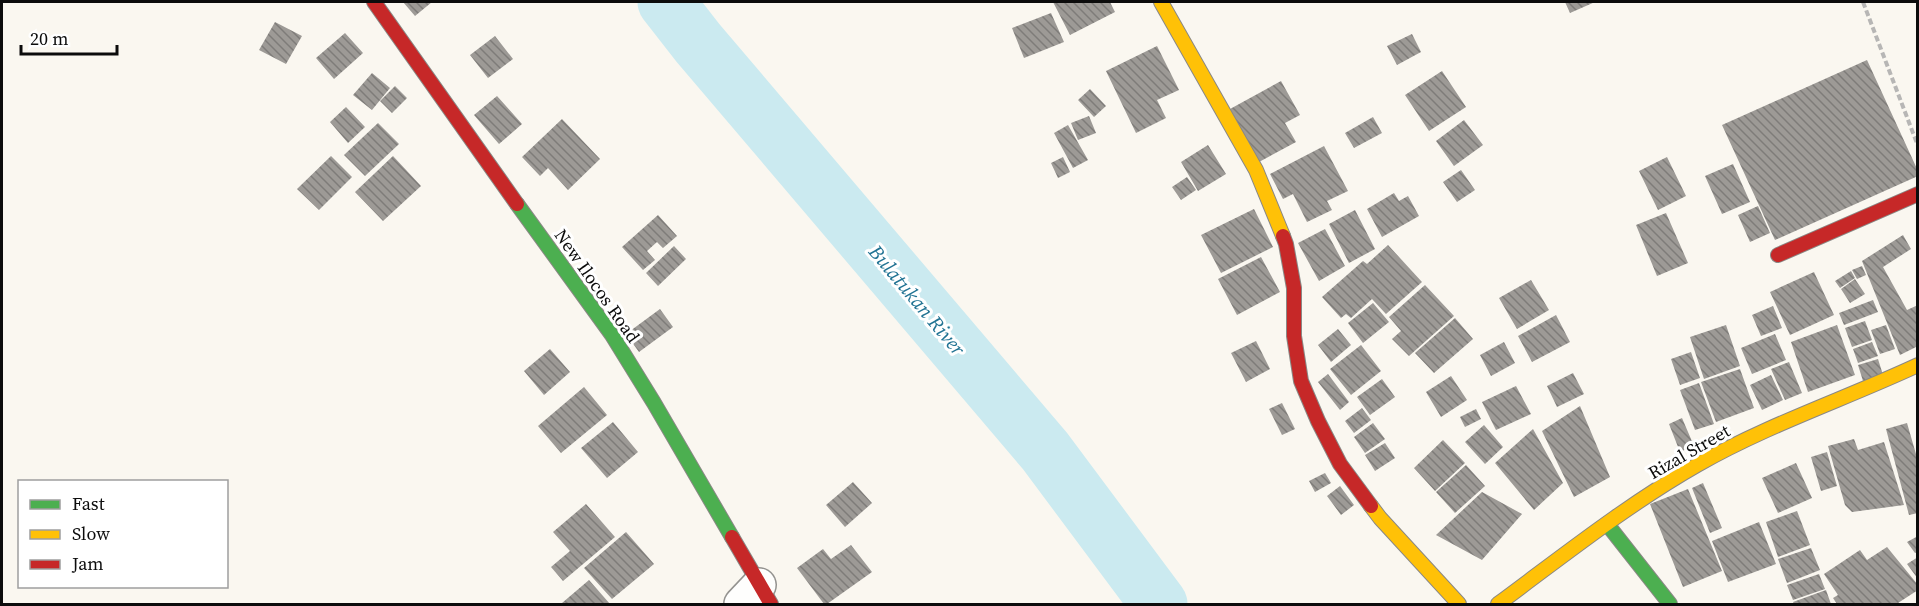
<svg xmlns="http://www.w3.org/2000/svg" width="1919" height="606" font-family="'Source Serif 4',serif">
  <defs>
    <pattern id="building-back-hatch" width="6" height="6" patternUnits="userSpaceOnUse" patternTransform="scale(1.5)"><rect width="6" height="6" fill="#9d9a96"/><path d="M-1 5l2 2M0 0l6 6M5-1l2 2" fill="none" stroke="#7e7c79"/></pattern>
  </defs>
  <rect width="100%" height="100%" fill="#faf7f0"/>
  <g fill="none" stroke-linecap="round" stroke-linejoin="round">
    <path stroke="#cbeaf0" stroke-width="57" d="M666,2L698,43L1045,451L1159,604"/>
  </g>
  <path fill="url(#building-back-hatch)" d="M403,2H432L415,16Z
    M1053,2H1110L1115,12L1070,35Z
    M1565,2H1595L1570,13Z
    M1051,13L1064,42L1024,58L1012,28Z
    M275,22L302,36L286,64L259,50Z
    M345,33L363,53L334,79L316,58Z
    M1412,34L1421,52L1397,65L1387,46Z
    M495,36L513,59L488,78L470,55Z
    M1157,46L1179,90L1157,100L1166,118L1136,133L1106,71Z
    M1867,60L1918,171V176L1775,240L1722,125Z
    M1442,71L1466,107L1429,131L1405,95Z
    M372,73L390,88L372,110L353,95Z
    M1281,81L1300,115L1285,123L1296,142L1259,162L1230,109Z
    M395,86L407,98L392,113L380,101Z
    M1090,89L1106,106L1094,117L1078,100Z
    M497,96L522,124L499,144L474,115Z
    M346,107L365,127L348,143L330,122Z
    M1089,116L1096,133L1078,140L1071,123Z
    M1373,117L1382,133L1354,148L1345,133Z
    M562,119L600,159L568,190L548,168L540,176L522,157Z
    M1464,120L1483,145L1454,166L1436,141Z
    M378,123L399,144L365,176L344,155Z
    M1068,125L1088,160L1073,168L1054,133Z
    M1208,145L1226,174L1198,191L1181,162Z
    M1324,146L1348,191L1327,201L1332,210L1307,222L1293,194L1283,199L1270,174Z
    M331,156L352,177L319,210L297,189Z
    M393,156L421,186L383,221L355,192Z
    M1063,157L1070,172L1058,178L1051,163Z
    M1667,157L1686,196L1658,210L1639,171Z
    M1733,164L1750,202L1722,214L1705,176Z
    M1461,170L1475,190L1457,202L1443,182Z
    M1187,177L1196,190L1181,200L1172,187Z
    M1394,193L1399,201L1408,196L1419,216L1382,237L1367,209Z
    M1758,206L1770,233L1750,242L1738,215Z
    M1254,209L1273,247L1221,273L1201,235Z
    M1355,210L1375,249L1349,263L1329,224Z
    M1666,213L1688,263L1657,276L1636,225Z
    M658,215L677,236L663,248L657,242L647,251L655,260L643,270L622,247Z
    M1325,229L1345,266L1319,281L1298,243Z
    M1903,235L1911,249L1883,267L1907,310L1918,305V346L1900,355L1862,261Z
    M1388,245L1422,282L1386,314L1372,299L1351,318L1346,314L1341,318L1322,297L1363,261L1367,264Z
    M674,246L686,259L658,286L646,273Z
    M1261,257L1280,292L1237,315L1218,279Z
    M1862,266L1866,275L1857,279L1852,270Z
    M1851,271L1855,278L1840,288L1835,281Z
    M1814,272L1834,315L1790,335L1770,292Z
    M1855,279L1865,294L1850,303L1841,289Z
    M1531,280L1549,310L1517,329L1499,298Z
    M1425,285L1454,316L1409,356L1392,339L1401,331L1389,317Z
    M1873,300L1878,312L1844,325L1839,313Z
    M1373,303L1389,322L1363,343L1348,323Z
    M1773,306L1782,328L1761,336L1752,315Z
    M660,309L673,327L639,352L626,334Z
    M1556,315L1570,342L1532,362L1518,336Z
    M1455,318L1473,339L1434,373L1415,353Z
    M1865,321L1872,340L1852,347L1845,328Z
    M1726,325L1740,366L1704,379L1690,337Z
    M1837,325L1855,375L1808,392L1791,342Z
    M1886,325L1895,349L1880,354L1871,330Z
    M1338,329L1351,345L1331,362L1318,345Z
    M1775,334L1786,360L1752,374L1741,348Z
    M1256,341L1270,369L1246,382L1231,353Z
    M1504,342L1515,363L1491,376L1480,355Z
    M1872,342L1878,356L1858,363L1853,349Z
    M1361,345L1381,371L1351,395L1330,369Z
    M550,349L570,372L544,395L524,371Z
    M1691,352L1700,378L1680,385L1671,359Z
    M1878,359L1883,375L1863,381L1858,365Z
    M1789,362L1802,393L1785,400L1771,369Z
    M1740,369L1754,408L1716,422L1701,382Z
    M1573,373L1584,394L1557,407L1547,386Z
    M1328,374L1349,402L1340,410L1318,382Z
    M1771,375L1783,400L1762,410L1750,385Z
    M1451,376L1467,400L1441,417L1426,392Z
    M1382,379L1395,397L1370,415L1357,397Z
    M1699,383L1714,424L1695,430L1680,390Z
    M1516,386L1531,414L1496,430L1482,402Z
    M584,387L607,415L561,453L538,426Z
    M1282,403L1295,429L1282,435L1269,409Z
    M1580,406L1610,477L1574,497L1542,431Z
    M1362,408L1371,420L1354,433L1345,421Z
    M1476,409L1481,419L1465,427L1460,417Z
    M1682,418L1694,446L1680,452L1669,424Z
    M613,422L638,452L607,478L581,448Z
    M1373,423L1385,439L1365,453L1354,437Z
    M1907,423L1918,461V513L1909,515L1886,429Z
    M1484,425L1503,447L1485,464L1465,442Z
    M1533,429L1563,483L1534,510L1495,463Z
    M1854,439L1858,450L1884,442L1904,505L1852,512L1845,505L1828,446Z
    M1443,440L1465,463L1435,491L1414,468Z
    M1385,443L1395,458L1375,471L1365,455Z
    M1827,452L1837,486L1821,491L1811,457Z
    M1796,463L1812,498L1778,513L1762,478Z
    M1466,465L1485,486L1455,513L1436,492Z
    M1325,473L1331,483L1315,492L1309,481Z
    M853,482L872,503L845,527L826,505Z
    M1703,483L1722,528L1710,533L1692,488Z
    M1340,486L1354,505L1341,515L1327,496Z
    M1688,489L1722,571L1683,587L1650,504Z
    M1482,492L1522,514L1482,560L1436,535Z
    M586,504L615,537L563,581L551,567L570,551L553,532Z
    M1797,511L1810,545L1778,557L1766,522Z
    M1759,522L1776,564L1728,582L1712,541Z
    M626,532L654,564L612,599L584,568Z
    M1918,536V552L1915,553L1907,542Z
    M851,545L872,572L827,604H824L797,568L823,549L831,559Z
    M1887,547L1918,585V590L1898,603L1899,604H1837L1833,598L1838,595L1824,574L1860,550L1867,560Z
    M1811,548L1820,570L1787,583L1778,559Z
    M1918,557V579L1907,564Z
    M1819,574L1825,589L1793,600L1787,585Z
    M589,580L610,604H564L562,603Z
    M1826,590L1831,604H1794L1793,602Z"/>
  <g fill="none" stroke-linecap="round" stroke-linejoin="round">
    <g stroke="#93928f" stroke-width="36">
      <path id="street" d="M741,604L759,585"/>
    </g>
    <g stroke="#8a8885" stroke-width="16">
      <path id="fast" d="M517,204L612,335L654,403L732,537
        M1607,524L1670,604"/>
    </g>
    <g stroke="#8a8885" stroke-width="16">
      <path id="slow" d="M1161,2L1256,170L1283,236
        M1371,506L1380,518L1459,604
        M1498,604C1563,556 1627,505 1697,465C1767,425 1845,399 1918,365"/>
    </g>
    <g stroke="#8a8885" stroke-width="16">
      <path id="jam" d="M374,2L517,204
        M1283,236L1286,244L1294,288V336L1301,381L1318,421L1340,464L1371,506
        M1778,255L1918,194
        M732,537L771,604"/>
    </g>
    <path stroke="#b7b6b5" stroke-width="4" stroke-dasharray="6 3" stroke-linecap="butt" d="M1863,2L1918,146"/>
    <use href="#street" stroke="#fefefd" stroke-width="33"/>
    <use href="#fast" stroke="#4caf50" stroke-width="14"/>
    <use href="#slow" stroke="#ffc107" stroke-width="14"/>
    <use href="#jam" stroke="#c62828" stroke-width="14"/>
  </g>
  <g text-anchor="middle" stroke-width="6" stroke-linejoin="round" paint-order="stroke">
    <g font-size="18" fill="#0c0c0c" stroke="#fff">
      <text transform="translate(597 286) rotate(55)" y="6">New Ilocos Road</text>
      <text transform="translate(1689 452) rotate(-30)" y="6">Rizal Street</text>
    </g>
    <g font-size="20" font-style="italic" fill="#217393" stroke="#fff">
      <text transform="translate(917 300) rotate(50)" y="7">Bulatukan River</text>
    </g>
  </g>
  <rect width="1919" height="606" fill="none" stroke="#0c0c0c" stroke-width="6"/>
  <rect x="18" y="480" width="210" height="108" fill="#ffffff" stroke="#9e9e9e" stroke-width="1.5"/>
  <rect x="30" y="500" width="30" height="9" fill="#4caf50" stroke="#9e9e9e" stroke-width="1.5"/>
  <text x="72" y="510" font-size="18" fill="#0c0c0c">Fast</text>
  <rect x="30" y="530" width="30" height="9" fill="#ffc107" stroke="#9e9e9e" stroke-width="1.5"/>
  <text x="72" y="540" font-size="18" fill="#0c0c0c">Slow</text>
  <rect x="30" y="560" width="30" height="9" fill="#c62828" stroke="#9e9e9e" stroke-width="1.5"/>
  <text x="72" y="570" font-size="18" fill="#0c0c0c">Jam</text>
  <path d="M21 45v9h96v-9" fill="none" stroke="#0c0c0c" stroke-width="3"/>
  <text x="30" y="45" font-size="18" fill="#0c0c0c" stroke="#ffffff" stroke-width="4.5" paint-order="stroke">20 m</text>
</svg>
